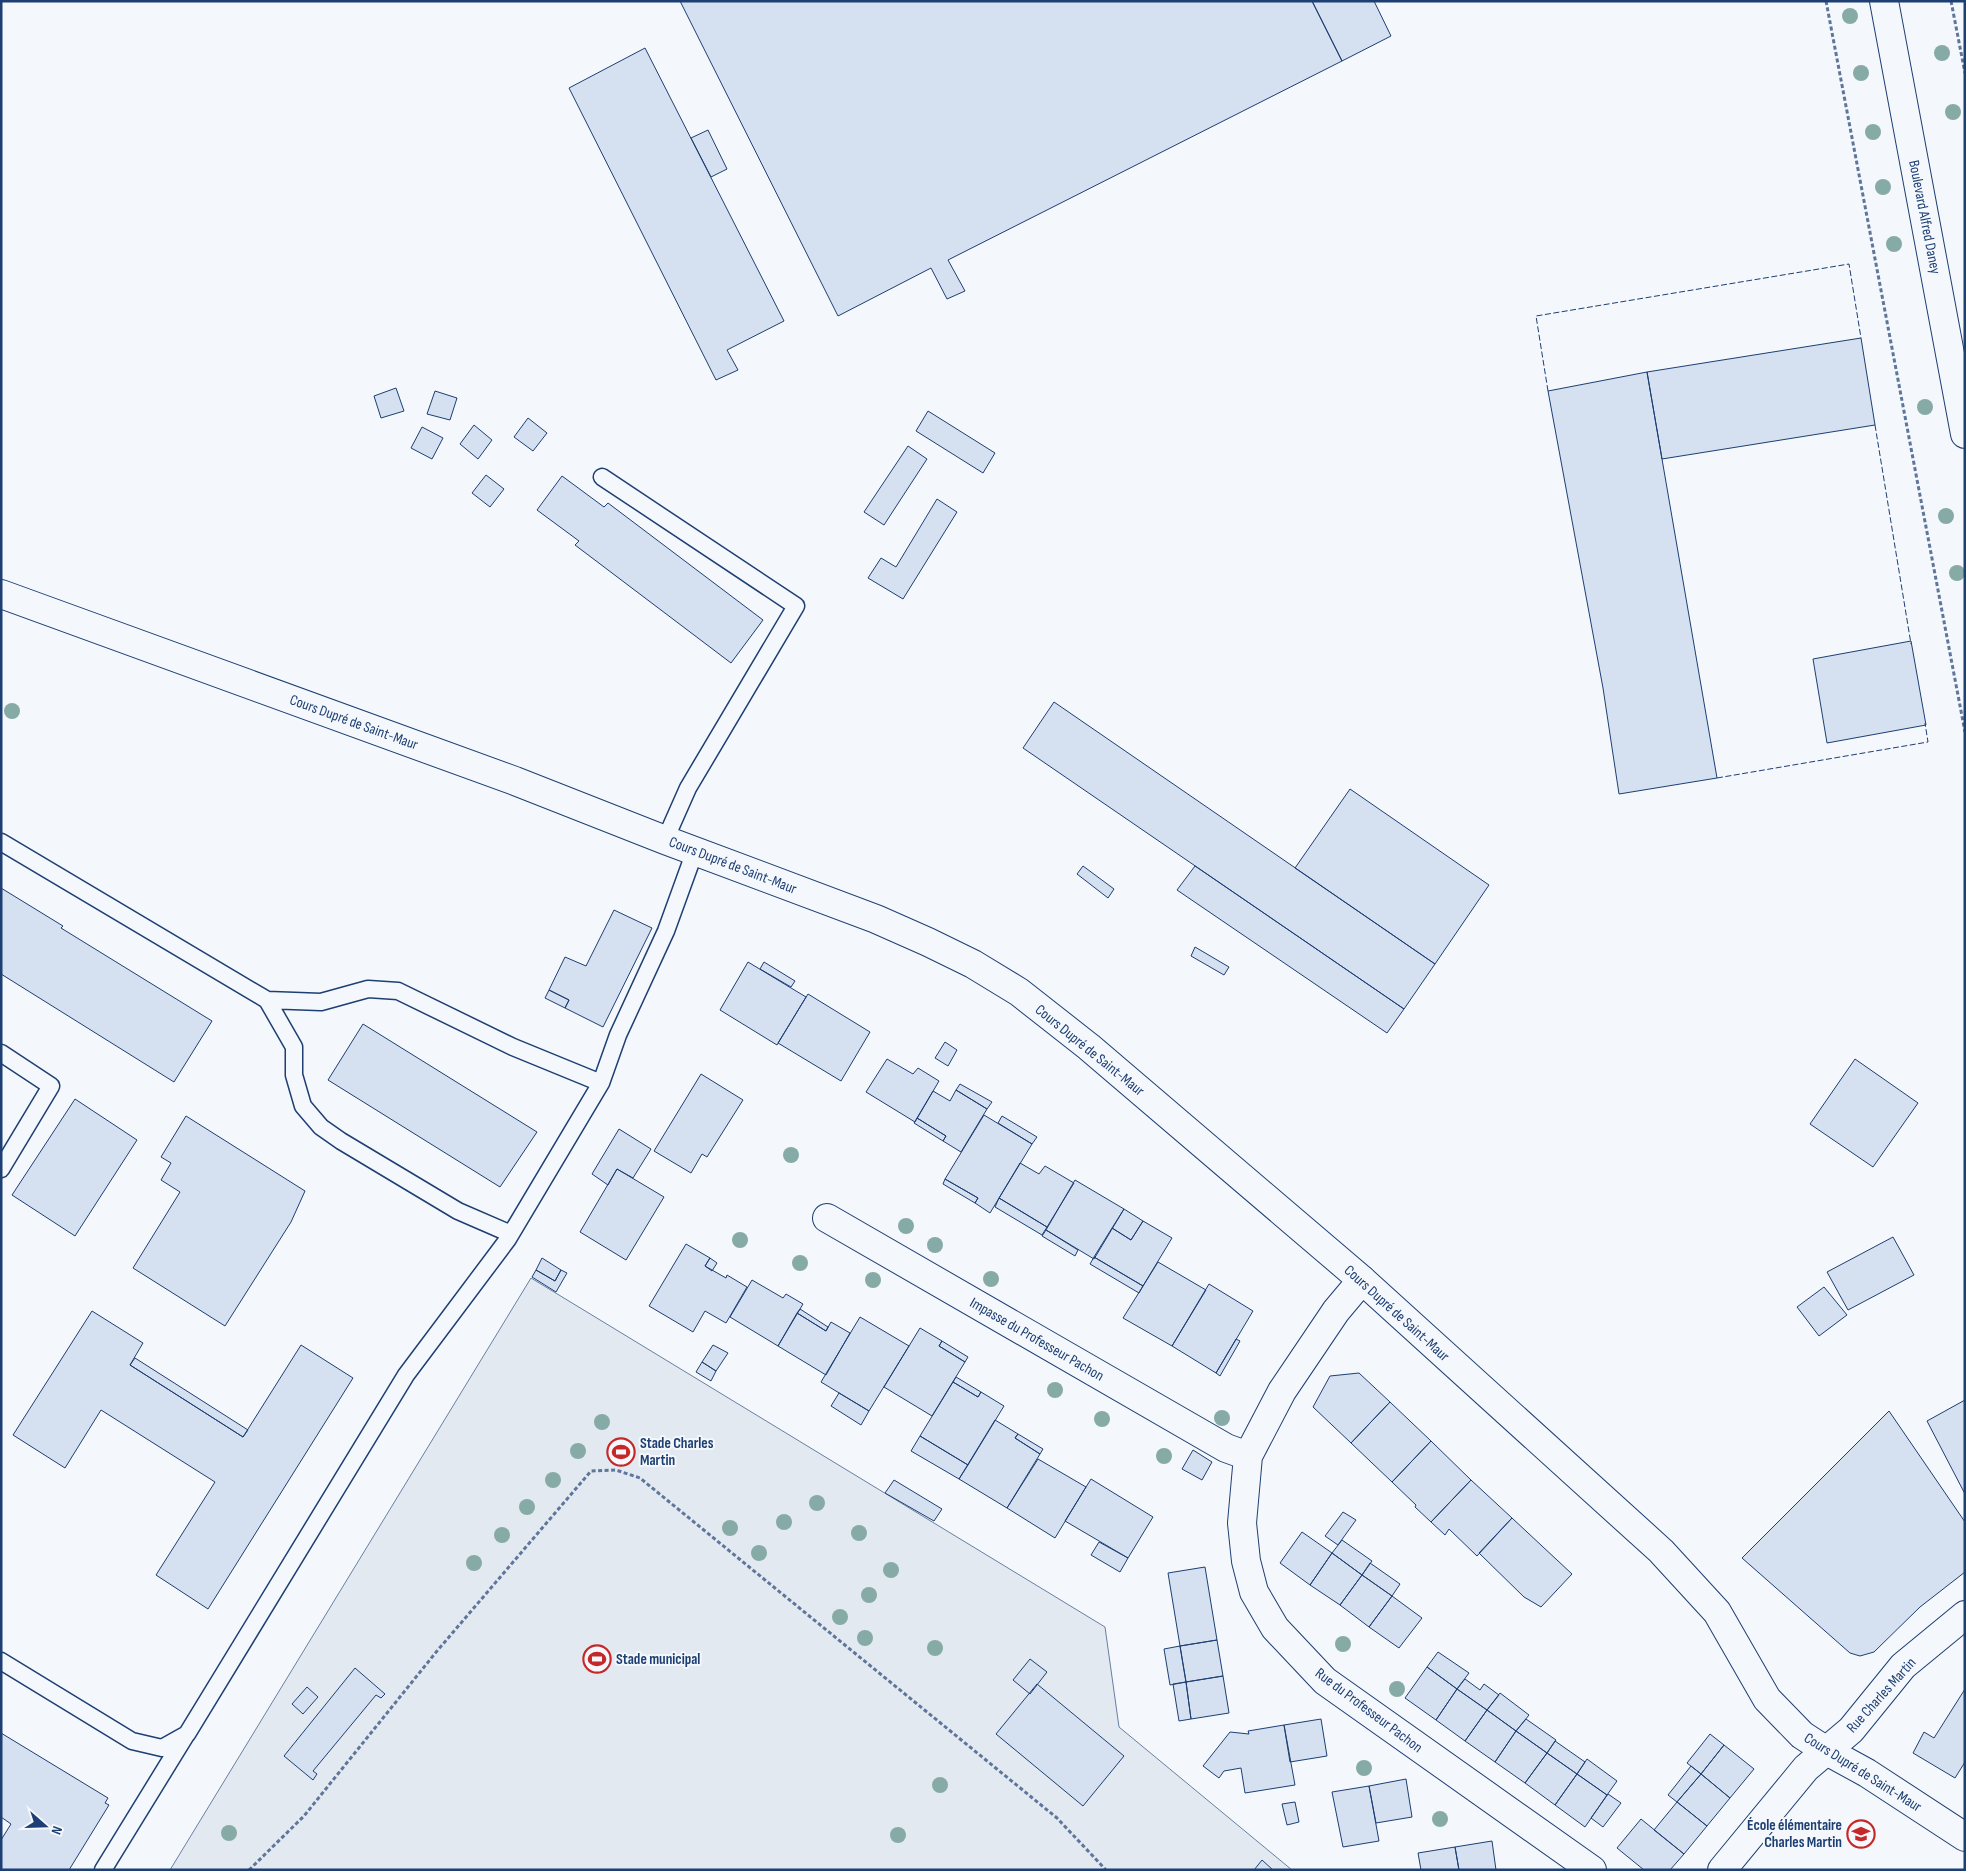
<svg xmlns="http://www.w3.org/2000/svg" width="1966" height="1871" font-family="'Sofia Sans Condensed',sans-serif">
  <rect width="100%" height="100%" fill="#f4f7fb"/>
  <path fill="#e3e9f0" stroke="#687fa3" d="M531,1278L1105,1627L1119,1727L1292,1870H170Z"/>
  <path fill="#d5e0f0" stroke="#1d3f73" d="M680,1H1312L1342,61L948,260L965,291L947,299L931,268L838,316Z
    M1312,1H1374L1391,36L1342,61Z
    M645,48L784,321L727,350L738,370L716,380L569,88Z
    M708,130L727,169L711,177L691,138Z
    M1861,338L1875,425L1662,459L1647,372Z
    M1647,372L1717,778L1619,794L1603,688L1548,391Z
    M396,388L404,411L381,418L374,396Z
    M435,391L457,398L450,420L427,414Z
    M928,411L995,453L983,473L916,431Z
    M528,418L547,433L533,451L514,437Z
    M474,425L492,440L478,459L460,444Z
    M422,427L443,438L432,459L411,448Z
    M908,446L927,459L884,525L864,512Z
    M486,475L504,489L490,507L472,493Z
    M562,476L604,507L608,503L763,620L731,663L575,545L579,541L537,510Z
    M937,499L957,512L903,599L868,578L881,558L896,567Z
    M1911,641L1926,725L1827,743L1813,659Z
    M1054,702L1435,964L1404,1009L1023,748Z
    M1350,789L1489,885L1435,964L1295,868Z
    M1083,866L1114,889L1108,898L1077,874Z
    M1195,866L1404,1009L1387,1033L1177,890Z
    M1,888L63,926L61,928L212,1021L174,1082L1,974Z
    M614,910L652,928L603,1027L565,1008L569,1000L549,990L565,957L586,966Z
    M1195,947L1229,967L1224,975L1191,956Z
    M748,962L806,997L777,1045L720,1010Z
    M764,962L795,981L791,987L760,969Z
    M549,990L569,1000L565,1008L545,998Z
    M808,994L870,1032L841,1081L778,1043Z
    M363,1024L537,1132L500,1187L328,1080Z
    M945,1042L957,1050L948,1066L935,1058Z
    M887,1059L913,1074L918,1068L939,1081L915,1122L866,1092Z
    M1855,1059L1918,1103L1873,1167L1810,1124Z
    M701,1074L743,1100L707,1157L702,1154L691,1173L654,1151Z
    M960,1084L992,1102L987,1109L956,1090Z
    M956,1090L987,1109L961,1152L943,1141L946,1136L917,1118L933,1091L950,1101Z
    M75,1099L137,1140L75,1236L12,1195Z
    M984,1115L1032,1144L990,1213L975,1203L978,1198L945,1179Z
    M186,1116L305,1191L291,1222L225,1326L133,1268L180,1192L161,1180L171,1163L161,1157Z
    M1002,1116L1037,1137L1032,1144L998,1123Z
    M917,1118L946,1136L943,1141L914,1123Z
    M619,1129L651,1149L633,1178L617,1169L608,1185L592,1174Z
    M1020,1163L1039,1174L1045,1166L1074,1183L1047,1227L999,1198Z
    M617,1169L664,1197L626,1260L580,1232Z
    M945,1179L978,1198L975,1203L943,1184Z
    M1075,1180L1124,1209L1094,1259L1046,1230Z
    M999,1198L1047,1227L1042,1235L995,1207Z
    M1124,1209L1143,1221L1131,1240L1112,1228Z
    M1143,1221L1172,1238L1143,1286L1094,1257L1112,1228L1131,1240Z
    M1046,1230L1078,1250L1075,1256L1042,1236Z
    M1893,1237L1914,1275L1848,1310L1827,1272Z
    M686,1244L710,1258L705,1266L726,1278L727,1275L747,1287L726,1323L705,1311L693,1332L649,1306Z
    M1094,1257L1143,1286L1139,1293L1090,1264Z
    M542,1258L561,1270L555,1281L536,1270Z
    M710,1258L717,1263L712,1271L705,1266Z
    M1158,1262L1206,1290L1172,1346L1123,1318Z
    M536,1270L555,1281L561,1270L567,1273L556,1292L532,1277Z
    M752,1280L783,1298L786,1294L803,1304L778,1346L730,1317Z
    M1209,1284L1253,1311L1216,1373L1172,1346Z
    M1824,1287L1847,1315L1819,1336L1797,1307Z
    M800,1309L828,1327L826,1331L797,1313Z
    M92,1311L143,1343L130,1365L243,1437L301,1345L353,1378L208,1609L156,1575L215,1482L101,1410L65,1468L13,1435Z
    M797,1313L826,1331L831,1322L850,1333L826,1375L778,1346Z
    M860,1317L909,1346L869,1411L821,1382Z
    M920,1328L942,1341L939,1346L965,1362L932,1416L884,1387Z
    M1236,1339L1240,1341L1220,1376L1216,1373Z
    M942,1341L968,1357L965,1362L939,1346Z
    M713,1345L728,1353L716,1371L702,1362Z
    M135,1358L248,1430L243,1437L130,1365Z
    M702,1362L716,1371L711,1381L696,1372Z
    M1359,1373L1390,1402L1351,1443L1313,1407L1330,1376Z
    M956,1377L981,1392L978,1397L953,1382Z
    M953,1382L978,1397L981,1392L1004,1406L968,1465L920,1436Z
    M839,1393L869,1411L861,1425L831,1406Z
    M1965,1400V1494L1927,1421Z
    M1390,1402L1431,1441L1392,1482L1351,1443Z
    M1889,1411L1965,1522V1572L1920,1607L1874,1652L1860,1656L1850,1653L1742,1558Z
    M995,1420L1018,1434L1015,1438L1040,1454L1007,1508L959,1479Z
    M1018,1434L1043,1449L1040,1454L1015,1438Z
    M920,1436L968,1465L959,1479L911,1451Z
    M1431,1441L1471,1480L1431,1522L1415,1507L1416,1505L1392,1482Z
    M1193,1450L1212,1462L1202,1480L1182,1469Z
    M1038,1459L1086,1487L1055,1538L1007,1508Z
    M1091,1479L1153,1517L1128,1558L1065,1521Z
    M894,1480L942,1509L934,1521L885,1493Z
    M1471,1480L1512,1518L1477,1556L1449,1529L1445,1535L1431,1522Z
    M1343,1512L1356,1520L1338,1545L1325,1536Z
    M1512,1518L1572,1574L1541,1607L1524,1597L1479,1553Z
    M1302,1532L1332,1553L1310,1585L1280,1563Z
    M1342,1540L1372,1561L1362,1575L1332,1553Z
    M1099,1542L1128,1558L1120,1572L1091,1555Z
    M1332,1553L1362,1575L1340,1605L1310,1585Z
    M1370,1563L1400,1584L1392,1596L1362,1575Z
    M1205,1567L1217,1640L1180,1646L1168,1573Z
    M1362,1575L1392,1596L1369,1627L1340,1605Z
    M1392,1596L1422,1618L1399,1648L1369,1627Z
    M1217,1640L1223,1676L1186,1682L1180,1646Z
    M1180,1646L1186,1682L1170,1685L1164,1649Z
    M1438,1652L1469,1673L1457,1689L1427,1667Z
    M1030,1659L1047,1672L1030,1694L1013,1680Z
    M1427,1667L1457,1689L1436,1720L1405,1698Z
    M355,1668L385,1694L381,1698L376,1695L313,1771L317,1774L313,1780L284,1756Z
    M1223,1676L1229,1713L1191,1719L1186,1682Z
    M1465,1679L1480,1690L1484,1684L1499,1695L1487,1710L1457,1689Z
    M1186,1682L1191,1719L1179,1721L1173,1684Z
    M1037,1684L1124,1756L1083,1806L996,1734Z
    M307,1687L318,1697L303,1714L292,1704Z
    M1457,1689L1487,1710L1465,1741L1436,1720Z
    M1965,1689V1762L1955,1778L1913,1753L1924,1732L1934,1738Z
    M1500,1693L1529,1715L1516,1731L1487,1710Z
    M1487,1710L1516,1731L1495,1762L1465,1741Z
    M1321,1719L1327,1756L1290,1762L1284,1725Z
    M1526,1719L1556,1740L1547,1753L1516,1731Z
    M1284,1725L1295,1785L1245,1793L1241,1768L1224,1771L1219,1778L1203,1766L1230,1732L1249,1734L1248,1731Z
    M1516,1731L1547,1753L1525,1783L1495,1762Z
    M1,1733L108,1798L105,1803L109,1805L69,1870H1V1840L11,1824L1,1817Z
    M1710,1734L1724,1745L1701,1774L1687,1763Z
    M1555,1741L1585,1762L1577,1774L1547,1753Z
    M1724,1745L1754,1769L1730,1798L1701,1774Z
    M1547,1753L1577,1774L1555,1805L1525,1783Z
    M1587,1759L1617,1781L1607,1795L1577,1774Z
    M1691,1766L1701,1774L1677,1802L1668,1795Z
    M1577,1774L1607,1795L1585,1827L1555,1805Z
    M1701,1774L1730,1798L1707,1826L1677,1802Z
    M1406,1779L1412,1817L1376,1823L1369,1786Z
    M1369,1786L1379,1841L1343,1847L1332,1792Z
    M1608,1794L1621,1803L1603,1827L1591,1818Z
    M1295,1802L1299,1822L1287,1825L1282,1804Z
    M1677,1802L1707,1826L1684,1854L1654,1830Z
    M1641,1819L1684,1854L1670,1870H1644L1617,1848Z
    M1492,1841L1496,1870H1459L1455,1847Z
    M1455,1847L1459,1870H1421L1418,1853Z
    M1262,1860L1273,1870H1254Z"/>
  <g fill="none" stroke-linecap="round" stroke-linejoin="round">
    <g stroke="#1d3f73" stroke-width="19">
      <path id="lane" d="M602,477L796,606L688,788L665,840
        M1,842L267,1000L321,1002L368,989L398,991L513,1047L601,1083
        M267,1000L294,1047V1075L303,1106L321,1127L341,1141L458,1211L511,1234
        M1,1053L51,1086L1,1169
        M1,1661L132,1741L162,1748L187,1734L406,1375L508,1239L601,1083L618,1035L666,931L695,851
        M103,1870L186,1735"/>
    </g>
    <g stroke="#1d3f73" stroke-width="30">
      <path id="street" d="M827,1218L1226,1448L1248,1456
        M1362,1280L1336,1311L1282,1391L1248,1456L1242,1523L1246,1561L1254,1592L1275,1628L1325,1681L1592,1870
        M1722,1870L1806,1768L1851,1730L1903,1666L1965,1615"/>
    </g>
    <g stroke="#1d3f73" stroke-width="30">
      <path id="secondary" d="M1884,1L1965,434
        M1,594L515,781L665,840L876,919L928,942L973,964L1019,992L1089,1047L1362,1280L1661,1551L1717,1612L1767,1699L1802,1735L1825,1750L1867,1773L1965,1837"/>
    </g>
    <path stroke="#5e769c" stroke-width="3" stroke-dasharray="4 2.5" stroke-linecap="butt" d="M1826,1L1965,732
      M1951,1L1965,73
      M249,1870L304,1816L437,1651L591,1471L616,1470L640,1478L1057,1818L1106,1870"/>
    <use href="#lane" stroke="#f4f7fb" stroke-width="16"/>
    <use href="#street" stroke="#f4f7fb" stroke-width="28"/>
    <use href="#secondary" stroke="#f4f7fb" stroke-width="28"/>
    <path stroke="#1d3f73" stroke-width="1" stroke-dasharray="6 2.5" stroke-linecap="butt" d="M1548,391L1536,316L1849,264L1861,338
      M1875,425L1911,644
      M1717,778L1928,742L1925,723"/>
  </g>
  <g fill="#86aba6">
    <circle cx="1850" cy="16" r="8"/>
    <circle cx="1942" cy="53" r="8"/>
    <circle cx="1861" cy="73" r="8"/>
    <circle cx="1953" cy="112" r="8"/>
    <circle cx="1873" cy="132" r="8"/>
    <circle cx="1883" cy="187" r="8"/>
    <circle cx="1894" cy="244" r="8"/>
    <circle cx="1925" cy="407" r="8"/>
    <circle cx="1946" cy="516" r="8"/>
    <circle cx="1957" cy="573" r="8"/>
    <circle cx="12" cy="711" r="8"/>
    <circle cx="791" cy="1155" r="8"/>
    <circle cx="906" cy="1226" r="8"/>
    <circle cx="740" cy="1240" r="8"/>
    <circle cx="935" cy="1245" r="8"/>
    <circle cx="800" cy="1263" r="8"/>
    <circle cx="991" cy="1279" r="8"/>
    <circle cx="873" cy="1280" r="8"/>
    <circle cx="1055" cy="1390" r="8"/>
    <circle cx="1222" cy="1418" r="8"/>
    <circle cx="1102" cy="1419" r="8"/>
    <circle cx="602" cy="1422" r="8"/>
    <circle cx="578" cy="1451" r="8"/>
    <circle cx="1164" cy="1456" r="8"/>
    <circle cx="553" cy="1480" r="8"/>
    <circle cx="817" cy="1503" r="8"/>
    <circle cx="527" cy="1507" r="8"/>
    <circle cx="784" cy="1522" r="8"/>
    <circle cx="730" cy="1528" r="8"/>
    <circle cx="859" cy="1533" r="8"/>
    <circle cx="502" cy="1535" r="8"/>
    <circle cx="759" cy="1553" r="8"/>
    <circle cx="474" cy="1563" r="8"/>
    <circle cx="891" cy="1570" r="8"/>
    <circle cx="869" cy="1595" r="8"/>
    <circle cx="840" cy="1617" r="8"/>
    <circle cx="865" cy="1638" r="8"/>
    <circle cx="1343" cy="1644" r="8"/>
    <circle cx="935" cy="1648" r="8"/>
    <circle cx="1397" cy="1689" r="8"/>
    <circle cx="1364" cy="1768" r="8"/>
    <circle cx="940" cy="1785" r="8"/>
    <circle cx="1440" cy="1819" r="8"/>
    <circle cx="229" cy="1833" r="8"/>
    <circle cx="898" cy="1835" r="8"/>
  </g>
  <defs>
    <g id="stadium-ring" transform="scale(1.4375)"><circle r="9.5" fill="#f4f7fb" stroke="#c62828" stroke-width="1.5"/><path d="M0-5a6.5 5 0 1 0 0 10a6.5 5 0 1 0 0-10ZM-3.5-1.8h7v3.6h-7Z" fill="#c62828"/></g>
    <g id="school-ring" transform="scale(1.4375)"><circle r="9.5" fill="#f4f7fb" stroke="#c62828" stroke-width="1.5"/><path d="M0-5L7-2L0 1L-7-2ZM-4 1L0 2.5L4 1V4Q0 6-4 4Z" fill="#c62828"/></g>
  </defs>
  <g fill-rule="evenodd">
    <use href="#stadium-ring" x="621" y="1452"/>
    <use href="#stadium-ring" x="597" y="1659"/>
    <use href="#school-ring" x="1861" y="1834"/>
  </g>
  <g text-anchor="middle" stroke-width="4" stroke-linejoin="round" paint-order="stroke">
    <g font-size="15" fill="#1d3f73" stroke="#f4f7fb">
      <text transform="translate(1925 217) rotate(79)" y="5">Boulevard Alfred Daney</text>
      <text transform="translate(354 722) rotate(20)" y="5">Cours Dupré de Saint-Maur</text>
      <text transform="translate(733 865) rotate(21)" y="5">Cours Dupré de Saint-Maur</text>
      <text transform="translate(1090 1050) rotate(39)" y="5">Cours Dupré de Saint-Maur</text>
      <text transform="translate(1397 1313) rotate(42)" y="5">Cours Dupré de Saint-Maur</text>
      <text transform="translate(1037 1339) rotate(30)" y="5">Impasse du Professeur Pachon</text>
      <text transform="translate(1881 1695) rotate(-48)" y="5">Rue Charles Martin</text>
      <text transform="translate(1369 1710) rotate(37)" y="5">Rue du Professeur Pachon</text>
      <text transform="translate(1863 1772) rotate(32)" y="5">Cours Dupré de Saint-Maur</text>
    </g>
    <g font-size="15" font-weight="bold" fill="#1d3f73" stroke="#f4f7fb" text-anchor="start">
      <text x="640" y="1448">Stade Charles<tspan x="640" dy="17">Martin</tspan></text>
      <text x="616" y="1664">Stade municipal</text>
      <text x="1842" y="1830" text-anchor="end">École élémentaire<tspan x="1842" dy="17">Charles Martin</tspan></text>
    </g>
  </g>
  <rect width="1966" height="1871" fill="none" stroke="#1d3f73" stroke-width="5"/>
  <g transform="translate(45 1826) rotate(110)" stroke="#f4f7fb" stroke-width="4" paint-order="stroke">
  <path d="M0-4L9 19L0 12L-9 19Z" fill="#1d3f73"/>
  <text y="-8" font-size="14" font-weight="bold" text-anchor="middle" fill="#1d3f73">N</text>
  </g>
</svg>
